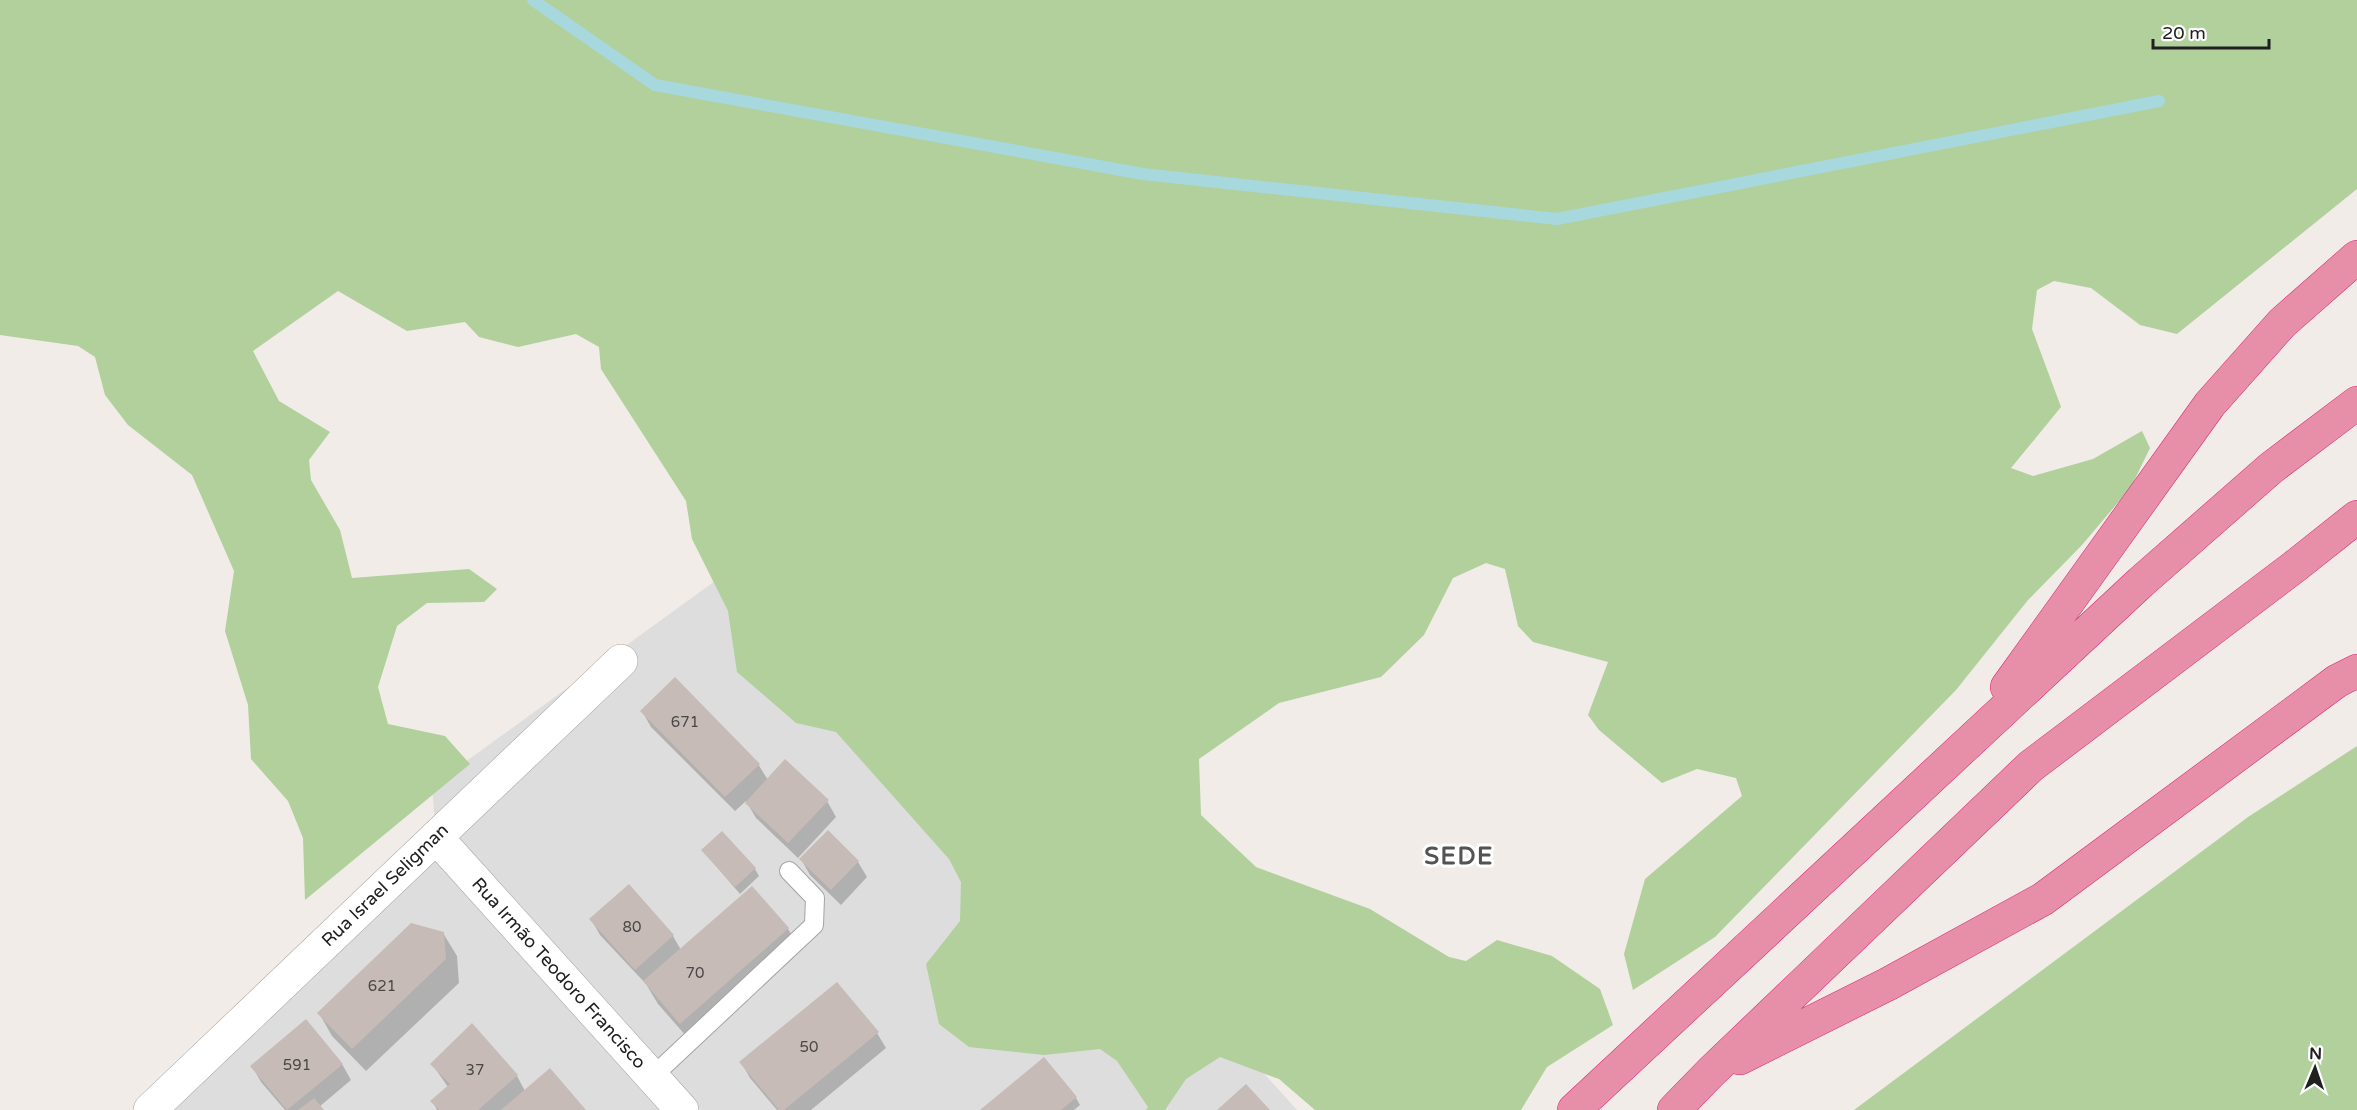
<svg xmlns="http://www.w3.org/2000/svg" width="2357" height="1110" font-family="'Varela Round',sans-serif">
  <rect width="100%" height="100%" fill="#f1ece7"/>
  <path fill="#dedddd" d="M780,534L1297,1110H150L436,837L432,786Z"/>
  <path fill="#b1d09c" d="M0,0H2357V189L2177,334L2140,325L2091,288L2054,281L2037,290L2032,329L2061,407L2011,468L2033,476L2093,459L2142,431L2150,448L2131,487L2082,545L2028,600L1956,690L1715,937L1633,990L1624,954L1645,879L1742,796L1736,778L1697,769L1662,783L1599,730L1588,715L1608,662L1533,642L1518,626L1505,569L1486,563L1453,578L1424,635L1381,677L1279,703L1199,759L1201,815L1256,867L1370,909L1449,957L1466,961L1497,940L1552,956L1600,989L1613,1025L1547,1067L1521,1110H1315L1279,1079L1220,1057L1186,1079L1165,1110H1146L1148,1107L1117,1061L1100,1049L1044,1055L969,1047L939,1024L926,964L960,921L961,882L949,859L836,732L796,723L737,672L728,611L692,539L686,501L601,369L599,347L576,334L518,347L479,337L465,322L407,331L338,291L253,351L279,401L330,432L309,460L311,480L340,530L352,578L469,569L497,589L484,602L427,603L397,626L378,687L388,724L445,736L470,764L305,900L303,838L288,801L251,759L248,705L225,631L234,571L192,475L128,425L105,395L95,357L78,346L0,335Z
    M2357,746V1110H1854L2248,817Z"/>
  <path fill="#0003" d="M642,711L758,764L768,780L827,801L836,817L798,858L756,818L746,801L735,811L651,727Z
    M828,832L858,862L867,877L841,905L810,875L801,859Z
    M703,851L755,869L759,876L740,894Z
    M629,886L673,936L681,950L788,929L797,944L694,1045L658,1004L646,984L600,935L591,919Z
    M443,933L457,956L459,983L366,1071L332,1036L319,1013Z
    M472,1026L517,1076L525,1091L584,1110H437L432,1101L448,1087L432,1064Z
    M877,1033L886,1048L811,1110H777L750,1078L741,1062Z
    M1044,1059L1076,1098L1080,1105L1074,1110H982Z
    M342,1064L351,1080L319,1107L322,1110H285L261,1082L252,1066Z"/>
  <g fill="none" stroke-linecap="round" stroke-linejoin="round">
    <path stroke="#a7d8de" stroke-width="12" d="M533,0L655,85L1143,174L1557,219L2159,101"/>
  </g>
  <path fill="#c6bbb6" d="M675,677L760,764L725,797L640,711Z
    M785,759L829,800L788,843L745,803Z
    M828,830L859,861L831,890L799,859Z
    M722,831L756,868L735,887L701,850Z
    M629,884L674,935L635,970L589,919Z
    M752,886L789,928L680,1024L643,981Z
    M411,923L444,932L446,959L352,1049L317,1013Z
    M837,982L879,1032L784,1110H779L739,1062Z
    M306,1019L343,1064L287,1110L250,1066Z
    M472,1023L518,1075L478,1110H439L430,1101L450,1084L430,1064Z
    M1044,1057L1077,1097L1061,1110H980Z
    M550,1068L586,1110H501Z
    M1246,1084L1270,1110H1217Z
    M314,1098L324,1110H298Z"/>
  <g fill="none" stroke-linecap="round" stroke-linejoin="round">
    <g stroke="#a4a4a4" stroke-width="20">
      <path id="lane" d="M653,1076L814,925L815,898L789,871"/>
    </g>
    <g stroke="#a4a4a4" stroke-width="34">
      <path id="street" d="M436,837L682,1110
        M150,1110L621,661"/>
    </g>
    <g stroke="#db2779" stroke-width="34">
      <path id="highway" d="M2007,687L2210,404L2282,323L2357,257
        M1740,1058L1888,984L2043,899L2337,681L2357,671
        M1574,1110L2141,582L2271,468L2357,403
        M1674,1110L1711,1072L2031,766L2294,567L2357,517"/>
    </g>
    <use href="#lane" stroke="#fff" stroke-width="18"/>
    <use href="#street" stroke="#fff" stroke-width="33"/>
    <use href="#highway" stroke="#e78fa9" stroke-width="33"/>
  </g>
  <g text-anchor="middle" stroke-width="6" stroke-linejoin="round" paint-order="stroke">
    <g font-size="15" fill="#4a4746">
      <text x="685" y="727">671</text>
      <text x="632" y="932">80</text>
      <text x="695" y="978">70</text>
      <text x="382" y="991">621</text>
      <text x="809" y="1052">50</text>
      <text x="297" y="1070">591</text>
      <text x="475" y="1075">37</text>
    </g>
    <g font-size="18" fill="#202020" stroke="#fff">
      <text transform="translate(385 885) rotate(-44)" y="6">Rua Israel Seligman</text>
      <text transform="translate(559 973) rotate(48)" y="6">Rua Irmão Teodoro Francisco</text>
    </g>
    <g font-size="24" font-weight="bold" letter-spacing="1.5" fill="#535353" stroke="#fff">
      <text x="1459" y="864">SEDE</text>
    </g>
  </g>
  <g transform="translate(2315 1068) rotate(2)" stroke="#ffffff" stroke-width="4.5" paint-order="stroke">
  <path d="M0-4.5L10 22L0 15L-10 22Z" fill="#202020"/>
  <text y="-9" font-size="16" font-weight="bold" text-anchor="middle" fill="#202020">N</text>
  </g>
  <path d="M2153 39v9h116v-9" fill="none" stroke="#202020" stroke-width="3"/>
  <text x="2162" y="39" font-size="18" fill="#202020" stroke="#ffffff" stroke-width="4.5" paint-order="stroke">20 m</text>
</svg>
